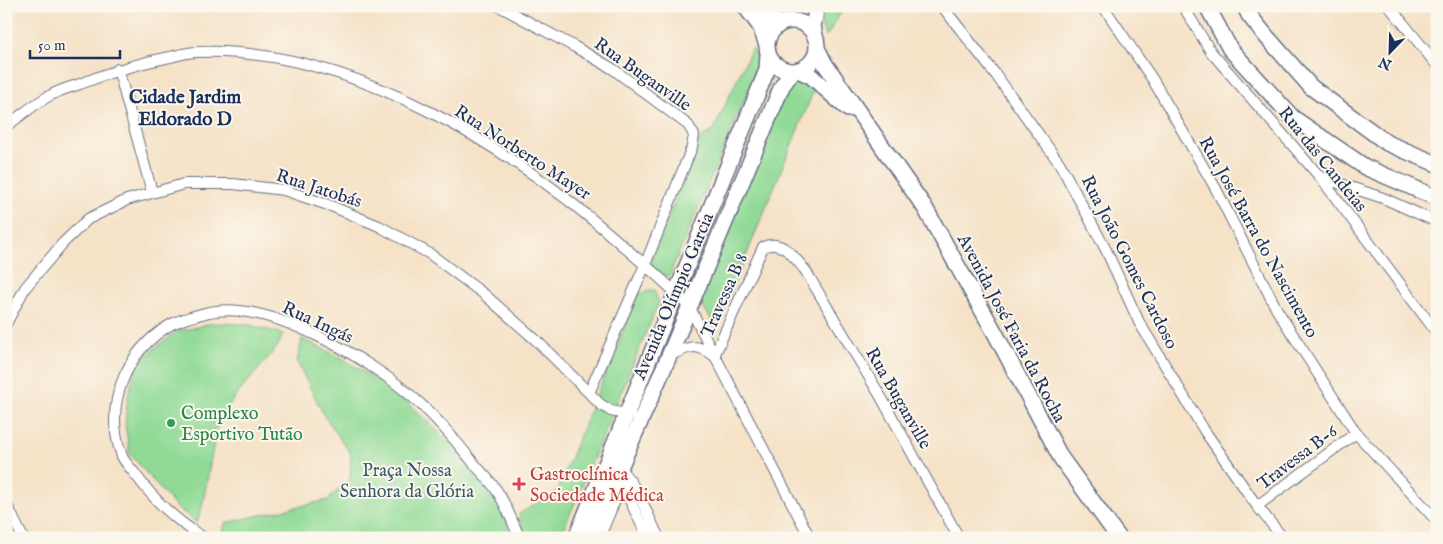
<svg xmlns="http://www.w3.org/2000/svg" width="1443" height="544" font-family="'IM FELL English',serif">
  <rect width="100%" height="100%" fill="#fbf7ec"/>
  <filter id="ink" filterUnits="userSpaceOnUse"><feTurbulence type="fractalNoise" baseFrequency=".02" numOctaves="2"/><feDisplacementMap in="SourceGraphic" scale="10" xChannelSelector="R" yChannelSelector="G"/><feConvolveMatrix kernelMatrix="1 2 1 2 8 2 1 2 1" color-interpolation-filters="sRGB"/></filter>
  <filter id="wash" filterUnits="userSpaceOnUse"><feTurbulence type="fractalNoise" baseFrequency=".0096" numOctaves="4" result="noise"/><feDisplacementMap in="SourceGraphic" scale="20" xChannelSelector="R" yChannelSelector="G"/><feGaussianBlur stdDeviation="1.12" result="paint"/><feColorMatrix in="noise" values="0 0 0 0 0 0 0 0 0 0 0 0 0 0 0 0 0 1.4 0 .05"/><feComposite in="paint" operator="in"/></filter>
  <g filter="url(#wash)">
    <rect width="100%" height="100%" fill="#f5e2c7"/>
    <path fill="#90da96" stroke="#56847a" d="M822,6H845L826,37C821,28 818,17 822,6Z
      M752,48L758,57L754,77L669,276L659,274L650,263L701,137L713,131Z
      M799,77L816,85L717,327L699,302L786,90Z
      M654,290L659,302L560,538H525L519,514L557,491L638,294Z
      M213,323L245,324L283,334L278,346L235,397L218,421L202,507L197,523L175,506L130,454L125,425L128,396L136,368L151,351L176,332Z
      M302,339L342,358L397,393L447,440L507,515L510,538H222L225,523L328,500L350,478L351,454L325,417L297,362Z"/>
  </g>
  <g filter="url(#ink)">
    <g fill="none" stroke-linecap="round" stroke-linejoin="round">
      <g stroke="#676e83" stroke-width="12">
        <path id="street" d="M499,6L575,47L613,69L688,125L694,135L692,147L645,265L589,393
          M942,6L996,75L1060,164L1106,250L1139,322L1204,430L1257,506L1283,538
          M1103,6L1153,80L1216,189L1277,310L1356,433L1437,521
          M1183,6L1211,52L1320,177L1437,333
          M1389,6L1437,65
          M118,69L152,192
          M6,126C21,116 35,103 51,95C60,90 71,87 80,84C110,72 139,63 170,57C179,55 188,52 197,52C353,46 518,151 630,252C651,270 672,287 690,308L810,538
          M1320,177L1383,198L1437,222
          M6,324L25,288L63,243L88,219L127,200L184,184H233L284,190L331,206L379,226L430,254L485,295L537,341L600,404L611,411L630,415
          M669,356C688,347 695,342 713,355
          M714,356L763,247C782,238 794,257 805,270L881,397L959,538
          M616,467C634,476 649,519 659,538
          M6,503L23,538
          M1257,506L1356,433
          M204,538C175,520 155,501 135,474C131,468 124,462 122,456C103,406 125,352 170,325C180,319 197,315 209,312C269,299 373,361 416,400C437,418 455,440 472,461C480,471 490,480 497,491C507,506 512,522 520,538
          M599,538L622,484L648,538"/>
      </g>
      <g stroke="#676e83" stroke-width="18">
        <path id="secondary" d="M745,6L760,26L767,45
          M755,6L780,24
          M1207,6L1230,49L1293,118L1365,167L1437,198
          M1245,6L1249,15L1266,36L1311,87L1387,143L1437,164
          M767 46a25 25 0 1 1 50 0a25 25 0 1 1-50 0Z
          M815,36L813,26L817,6
          M817,48L825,64L925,208L995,333L1061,458L1119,538
          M798,70L811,76L848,109
          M576,538L767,70L768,54
          M589,538L669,356L782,86L793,71"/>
      </g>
      <use href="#street" stroke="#fff" stroke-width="10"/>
      <use href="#secondary" stroke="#fff" stroke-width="15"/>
    </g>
  </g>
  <circle fill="#2e9e5b" stroke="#fbf7ec" stroke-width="2" cx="171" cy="423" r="5"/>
  <path fill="#e0444e" stroke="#fbf7ec" stroke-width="2" d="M516.5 476.5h5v5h5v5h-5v5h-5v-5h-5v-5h5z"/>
  <g text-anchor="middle" stroke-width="4" stroke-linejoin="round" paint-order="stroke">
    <g font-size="18" fill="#1b2f5e" stroke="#fbf7ec">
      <text transform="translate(643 74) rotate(35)" y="6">Rua Buganville</text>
      <text transform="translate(523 152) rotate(33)" y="6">Rua Norberto Mayer</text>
      <text transform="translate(1323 159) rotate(51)" y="6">Rua das Candeias</text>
      <text transform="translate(319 188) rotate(18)" y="6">Rua Jatobás</text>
      <text transform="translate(1259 237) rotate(61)" y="6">Rua José Barra do Nascimento</text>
      <text transform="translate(1130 262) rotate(63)" y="6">Rua João Gomes Cardoso</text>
      <text transform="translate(724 295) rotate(-66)" y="6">Travessa B 8</text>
      <text transform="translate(673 296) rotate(-67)" y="6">Avenida Olímpio Garcia</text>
      <text transform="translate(318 322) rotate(25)" y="6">Rua Ingás</text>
      <text transform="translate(1012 328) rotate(62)" y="6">Avenida José Faria da Rocha</text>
      <text transform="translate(899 398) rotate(60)" y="6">Rua Buganville</text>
      <text transform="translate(1297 457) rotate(-37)" y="6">Travessa B-6</text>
    </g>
    <g font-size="18" fill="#27864d" stroke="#fbf7ec" text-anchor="start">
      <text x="181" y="419">Complexo<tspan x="181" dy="21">Esportivo Tutão</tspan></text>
    </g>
    <g font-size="18" fill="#385a6c" stroke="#fbf7ec">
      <text x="407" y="476">Praça Nossa<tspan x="407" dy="21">Senhora da Glória</tspan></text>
    </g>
    <g font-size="18" fill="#be3a42" stroke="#fbf7ec" text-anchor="start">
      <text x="530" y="480">Gastroclínica<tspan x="530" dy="21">Sociedade Médica</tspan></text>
    </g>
    <g font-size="19" font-weight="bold" fill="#1b2f5e" stroke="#fbf7ec">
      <text x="185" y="103">Cidade Jardim<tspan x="185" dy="22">Eldorado D</tspan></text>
    </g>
  </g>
  <rect width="1443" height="544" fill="none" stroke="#fbf7ec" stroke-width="25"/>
  <g transform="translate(1390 52) rotate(203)" stroke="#fbf7ec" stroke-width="4" paint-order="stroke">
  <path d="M0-4L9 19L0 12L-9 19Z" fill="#1b2f5e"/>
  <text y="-8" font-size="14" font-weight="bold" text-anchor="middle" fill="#1b2f5e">N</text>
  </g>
  <path d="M30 50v8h90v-8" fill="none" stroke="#1b2f5e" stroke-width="2.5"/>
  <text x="38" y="50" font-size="15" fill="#1b2f5e" stroke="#fbf7ec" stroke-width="4" paint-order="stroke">50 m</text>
</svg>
